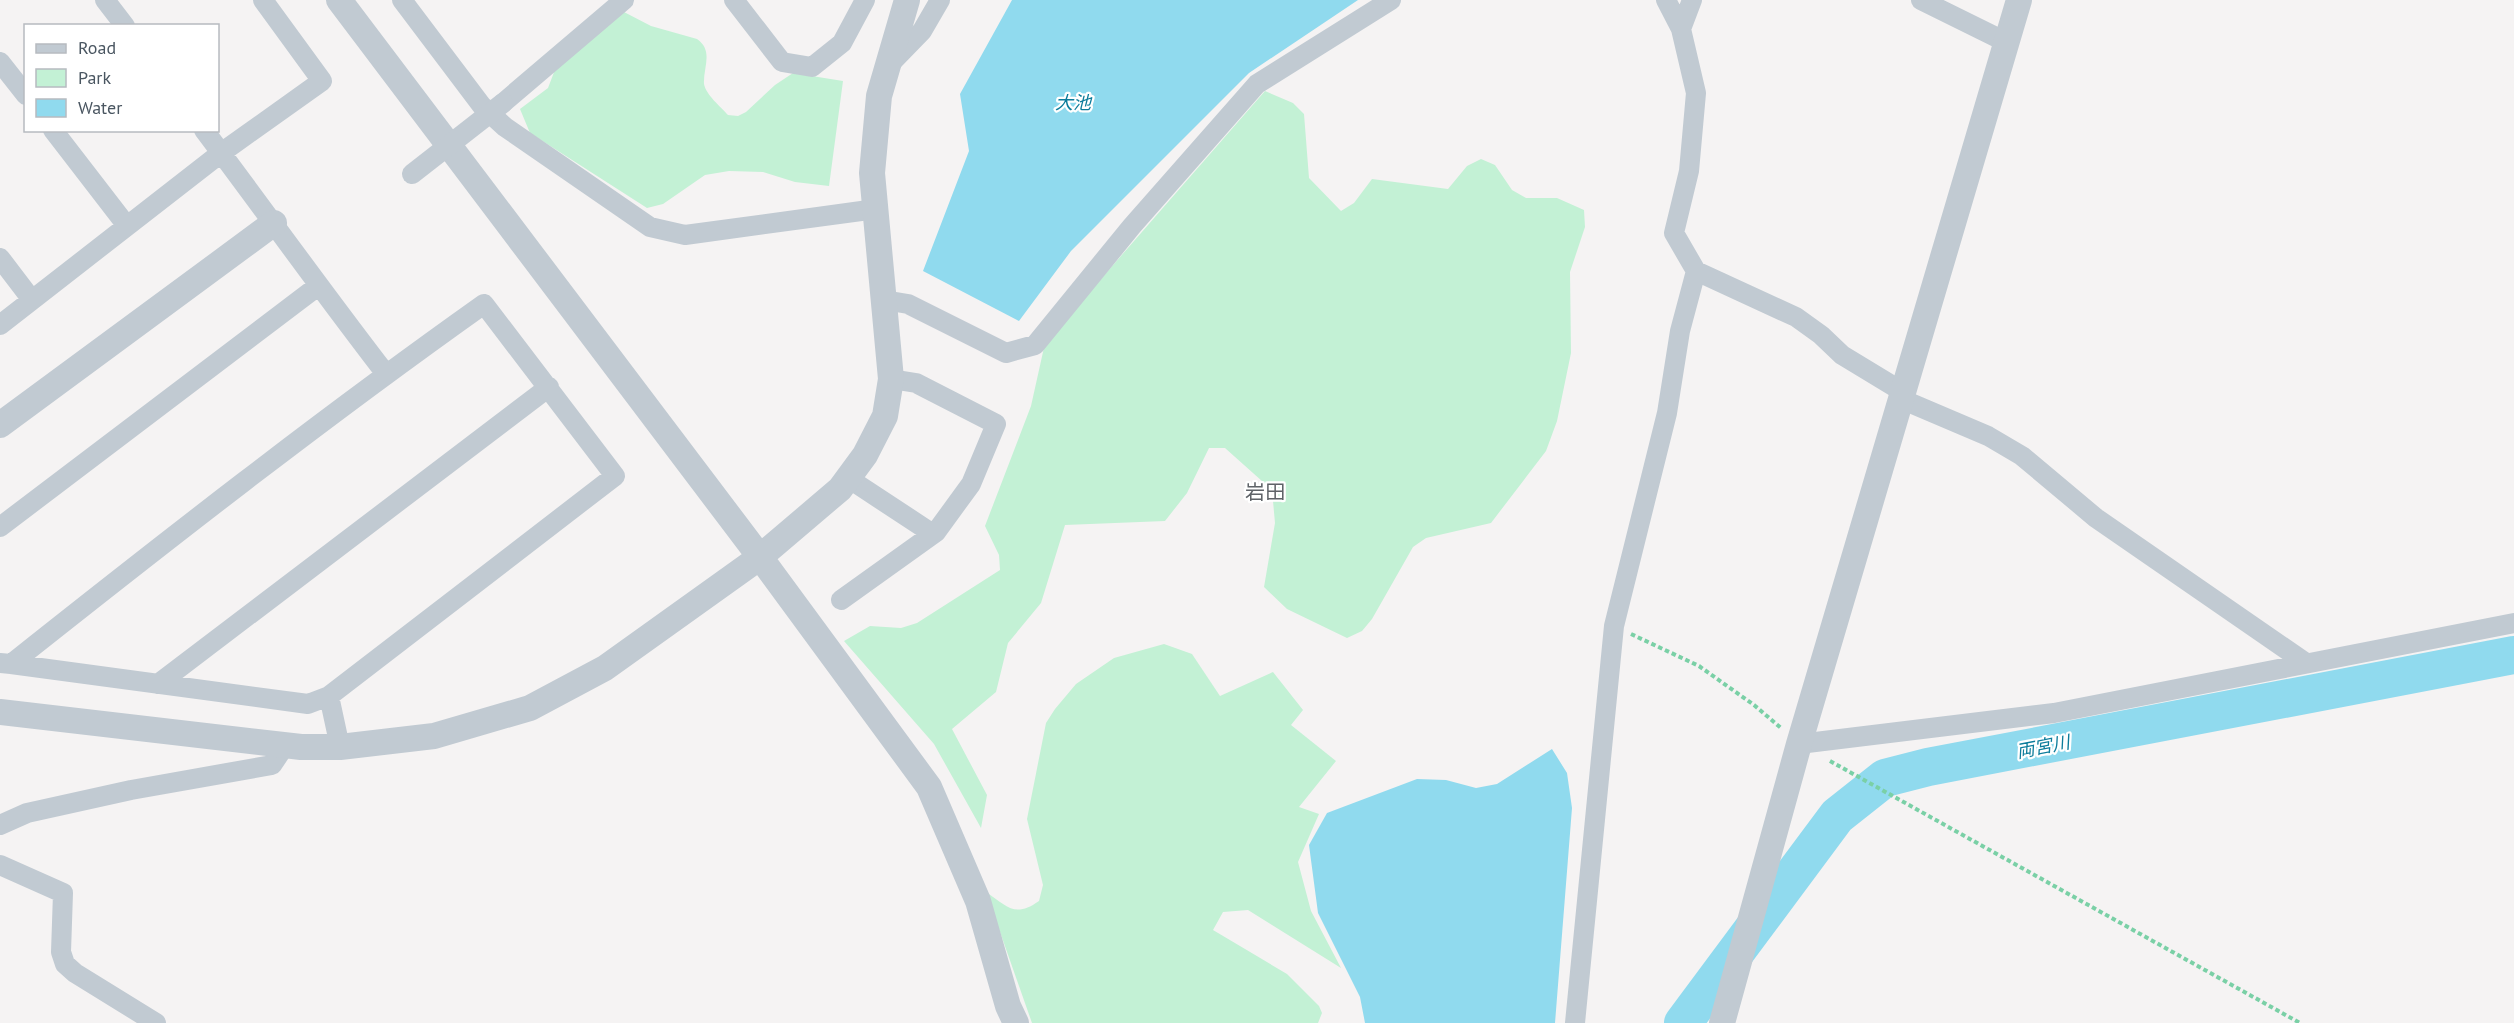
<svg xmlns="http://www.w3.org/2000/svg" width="2514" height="1023" font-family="'PT Sans','Noto Sans JP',sans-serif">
  <rect width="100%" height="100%" fill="#f5f3f3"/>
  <path fill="#c3f1d5" d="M624,12L651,26L697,39C714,51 703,67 704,84C706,95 721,107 728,115L738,116L746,112L775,85L793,73L843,81L829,186L795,182L763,172L729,171L705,175L663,204L647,208L530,133L520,109L548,88L556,67Z
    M1265,91L1293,103L1304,114L1309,178L1341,211L1354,203L1372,179L1448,189L1467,166L1481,159L1495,165L1512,190L1526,198H1557L1584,210L1585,227L1570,272L1571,353L1557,421L1546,451L1491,523L1426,538L1413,547L1372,619L1362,631L1347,638L1287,609L1264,587L1275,523L1272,490L1225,448H1209L1187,493L1165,521L1065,525L1041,603L1008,643L996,692L952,729L987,795L981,828L934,744L844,641L870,626L901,628L917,623L1000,570L999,555L985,526L1031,406L1045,343Z
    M1164,644L1192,654L1220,696L1273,672L1303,710L1291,725L1336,761L1299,807L1319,814L1298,862L1311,911L1341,968L1248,910L1223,912L1213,930L1287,974L1319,1006L1322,1013L1318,1023H1032L986,892C1008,907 1015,918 1039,901L1043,885L1027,819L1046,723L1055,709L1076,684L1114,658Z"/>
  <path fill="#90daee" d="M1012,0H1358L1249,73L1071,251L1019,321L923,271L969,151L960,94Z
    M1552,749L1567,773L1572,808L1555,1023H1365L1360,997L1318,913L1309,845L1327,813L1417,779L1446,780L1476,788L1497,784Z"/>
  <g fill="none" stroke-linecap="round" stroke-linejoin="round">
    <path stroke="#90daee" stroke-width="38" d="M1683,1023L1837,816L1885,778L1928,767L2514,655"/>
    <path stroke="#7ad0a6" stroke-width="4" stroke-dasharray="4.5 3" stroke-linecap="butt" d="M1631,634L1699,666L1754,705L1781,728
      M1830,761L2300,1023"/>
    <path stroke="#c1cad2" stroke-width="20" d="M105,0L125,26
      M402,0L482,106L505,127L650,227L685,235L876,209
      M734,0L782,62L812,67L842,43L865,0
      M1921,0L2006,42
      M1681,29L1692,0
      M0,62L26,95
      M888,66L922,31L940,0
      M503,103L624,0
      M53,130L127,226
      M204,130C265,211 324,294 386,374
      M0,258L32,300
      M1696,271L1796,317L1821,335L1842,355L1903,392
      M884,300L908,304L1006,353L1035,345L1132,226L1257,84L1391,0
      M0,325L221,153L322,81L263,0
      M1901,399L1988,436L2022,456L2096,518L2306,663
      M848,478L933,534
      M0,527L318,286
      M841,600L936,532L971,484L996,424L916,383L891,379
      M0,663L11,664L308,704L329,696L615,476L484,304C322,419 166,541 11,664
      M158,684L549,387
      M329,696L340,747
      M1799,744L2054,713L2514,623
      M0,825L27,813L131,790L272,765L286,744
      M0,865L63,893L61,952L65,964L75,973L156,1023
      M1575,1023L1614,626L1667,413L1680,331L1696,271L1674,233L1689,171L1696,93L1681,29L1666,0"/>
    <path stroke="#c1cad2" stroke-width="26" d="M339,0L760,557L929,787L978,901L1008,1006L1016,1023
      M0,425L274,223
      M0,712L301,747H340L434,736L530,708L605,668L760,557L840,489L865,455L885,416L891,379L872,173L879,96L907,0
      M1722,1023L1799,744L2019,0"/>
    <path stroke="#c1cad2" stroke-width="20" d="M412,174L503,103"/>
  </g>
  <g text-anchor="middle" stroke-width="4.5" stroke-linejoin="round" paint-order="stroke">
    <g font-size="18" font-style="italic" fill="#0c7c9b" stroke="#fff">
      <text x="1073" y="109">大池</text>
      <text transform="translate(2043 747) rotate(-11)" y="6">両宮川</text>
    </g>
    <g font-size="20" fill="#5f6368" stroke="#fff">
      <text x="1265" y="499">岩田</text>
    </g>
  </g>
  <rect x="24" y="24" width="195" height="108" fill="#ffffff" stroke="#b7bbc0" stroke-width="1.5"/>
  <rect x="36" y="44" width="30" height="9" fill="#c1cad2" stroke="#b7bbc0" stroke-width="1.5"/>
  <text x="78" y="54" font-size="18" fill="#4a5661">Road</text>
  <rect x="36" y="69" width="30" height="18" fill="#c3f1d5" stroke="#b7bbc0" stroke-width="1.5"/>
  <text x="78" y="84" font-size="18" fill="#4a5661">Park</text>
  <rect x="36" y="99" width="30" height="18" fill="#90daee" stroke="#b7bbc0" stroke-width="1.5"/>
  <text x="78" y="114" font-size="18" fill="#4a5661">Water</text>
</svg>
